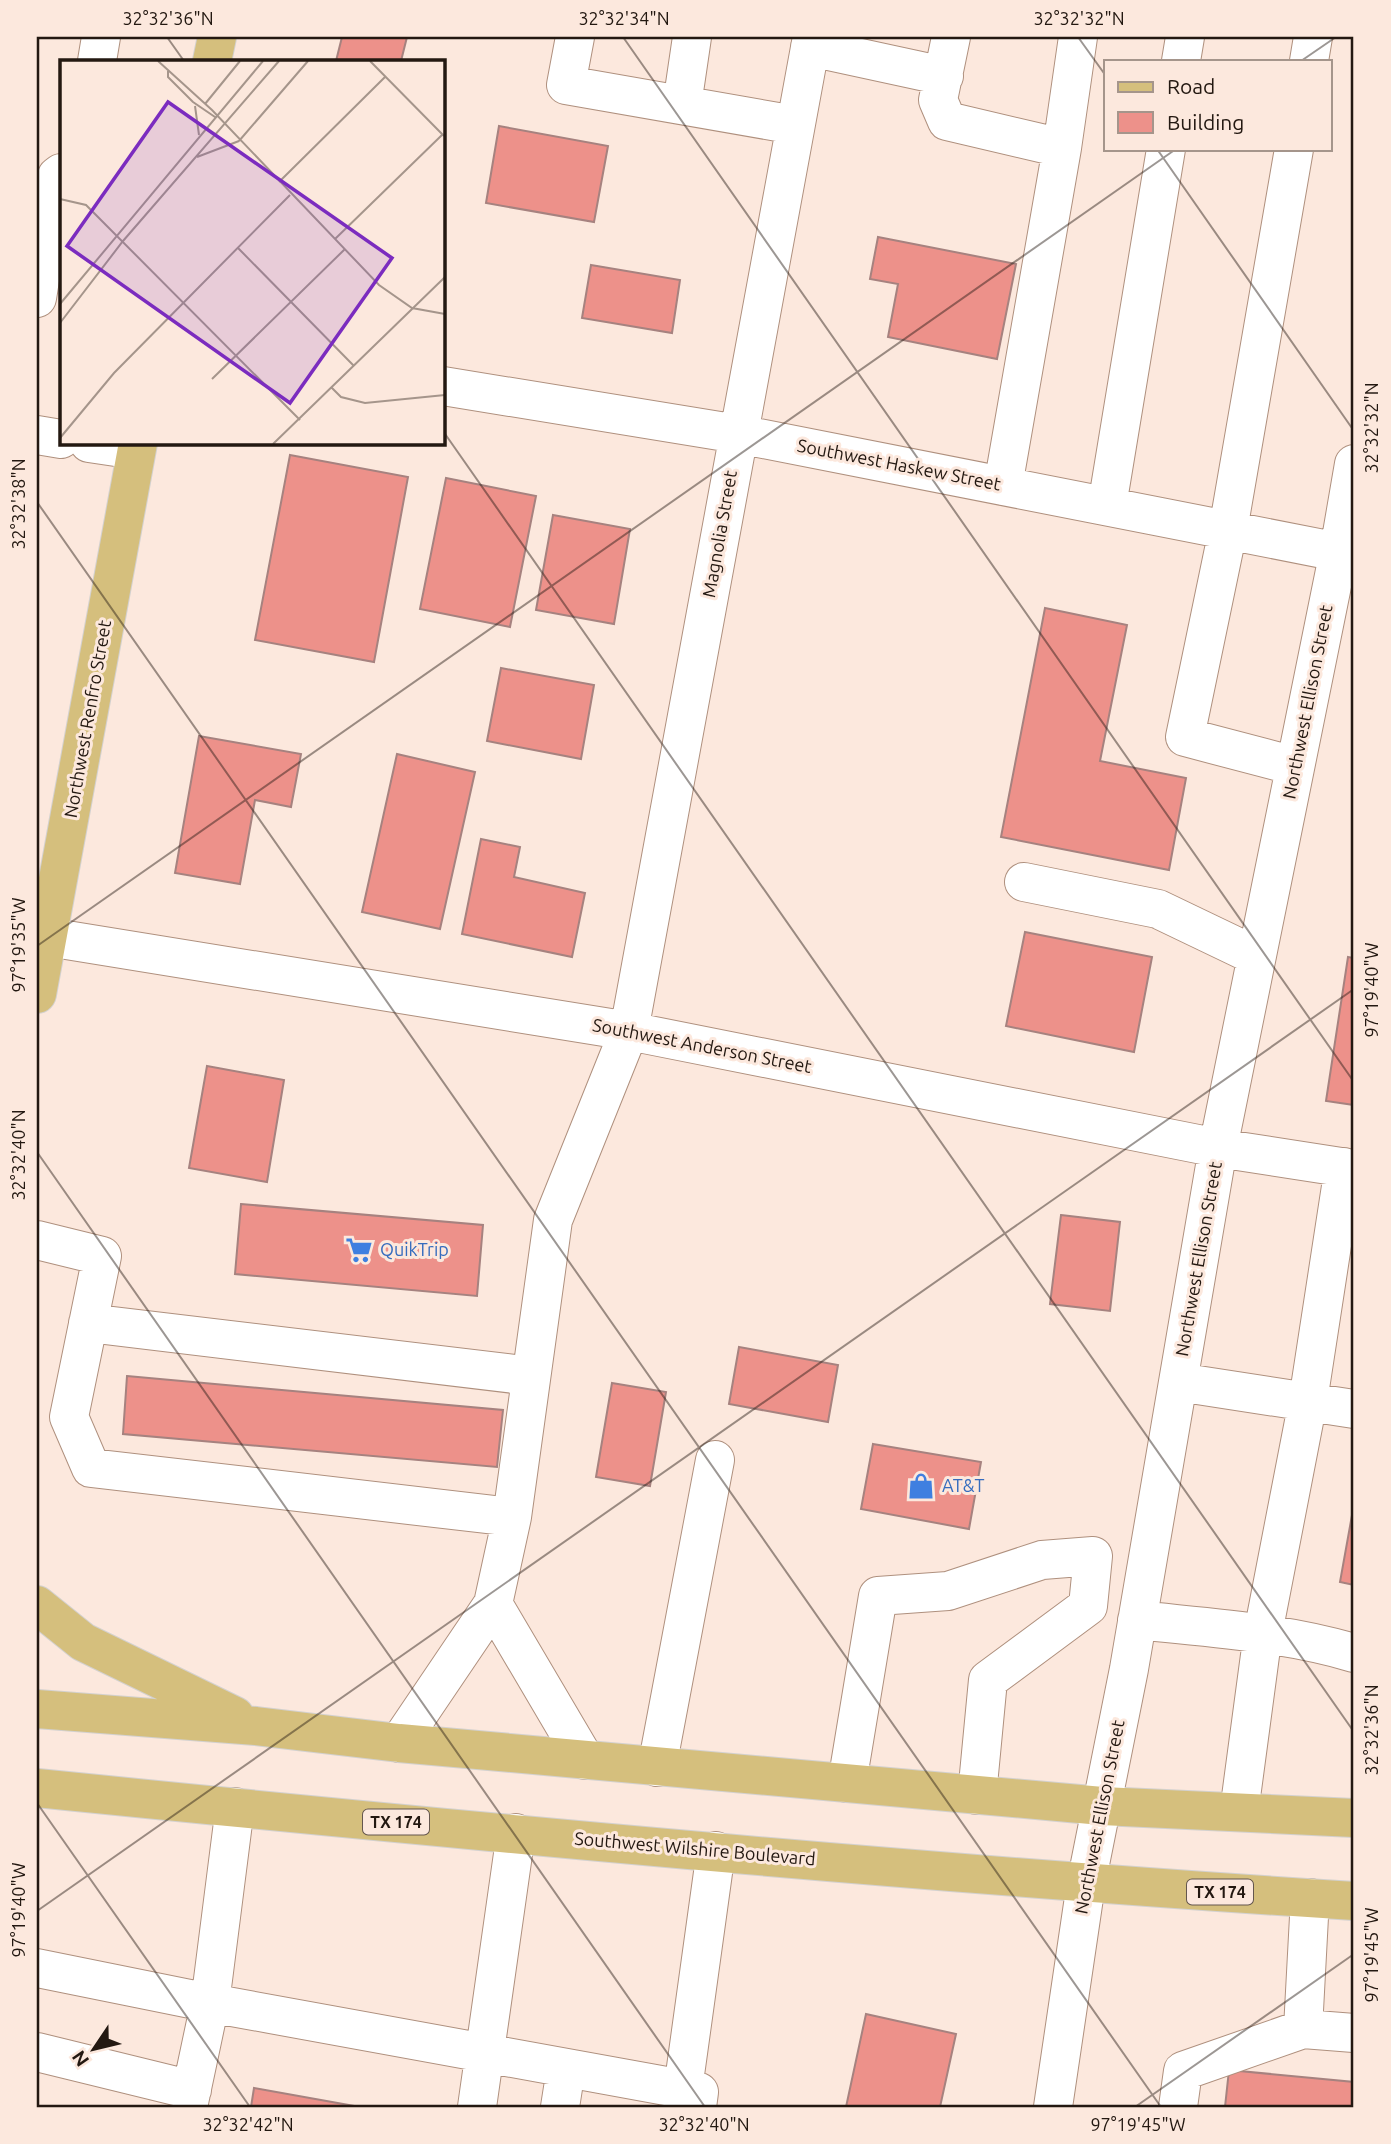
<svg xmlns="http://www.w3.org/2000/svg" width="1391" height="2144" font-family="Ubuntu,sans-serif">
  <rect width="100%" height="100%" fill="#fce8dd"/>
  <path fill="#ed918a" stroke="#a6827f" stroke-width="2" d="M342,37H407L401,61H336Z
    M499,126L608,146L594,222L486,203Z
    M878,237L1016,264L997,359L888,337L898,284L870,279Z
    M591,265L680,280L672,333L582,318Z
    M290,455L408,477L374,662L255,640Z
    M446,478L536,496L510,627L420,609Z
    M553,515L630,529L614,624L536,610Z
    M1045,608L1127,625L1100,761L1186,778L1169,870L1001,837Z
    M501,668L594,685L581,759L487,741Z
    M199,736L301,754L291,807L255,800L240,884L175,873Z
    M397,754L475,772L440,929L362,912Z
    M481,839L520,847L514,877L585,893L572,957L462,934Z
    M1025,932L1152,957L1134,1052L1006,1026Z
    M1348,957L1354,958V1105L1326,1101Z
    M207,1066L284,1080L267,1182L189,1168Z
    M241,1204L483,1225L477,1296L235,1274Z
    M1061,1215L1120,1222L1110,1311L1050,1304Z
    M739,1347L838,1365L828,1422L729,1404Z
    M127,1376L503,1410L497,1467L123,1434Z
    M612,1383L666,1392L650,1486L596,1477Z
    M873,1444L981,1462L969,1529L861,1509Z
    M1354,1504V1585L1340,1582Z
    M866,2014L956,2034L940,2107H846Z
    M1229,2070L1354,2082V2107H1225Z
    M254,2088L360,2107H251Z"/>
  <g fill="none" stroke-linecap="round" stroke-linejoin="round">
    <g stroke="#af907e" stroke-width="40">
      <path id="minor" d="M575,37L566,85L795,125
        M951,37L938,100L947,121L1062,148L1003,486
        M810,47L944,76
        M97,61L101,37
        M1181,61L1185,37
        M1309,61L1313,37
        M682,105L692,37
        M1062,148L1078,37
        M1294,149L1228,530L1185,737L1295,766
        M37,298L57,176L61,173
        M443,386L738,434L1354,555
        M37,435L61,439
        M89,443L136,450
        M1107,506L1166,149
        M1024,882L1158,909L1256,956
        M48,937L629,1031L1218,1148L1354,1169
        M37,1240L102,1256L69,1417L91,1468L512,1517
        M88,1323L531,1376
        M1178,1382L1354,1409
        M493,1604L585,1760
        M1137,1620C1211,1628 1283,1632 1354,1653
        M399,1743L493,1604L512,1517L553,1220L629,1031L812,37
        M657,1767L715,1460
        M847,1783L878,1596L948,1591L1042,1560L1093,1556L1088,1606L988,1680L977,1795
        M235,1807L210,2003L699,2092L697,2107
        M1239,1812L1263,1633L1308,1401L1344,1167
        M37,1968L210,2003L188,2107
        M1303,2029L1354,2033
        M37,2052L192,2090
        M683,2089L716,1851
        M477,2107L516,1833
        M560,2107L566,2069
        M1053,2107L1086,1884L1129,1669L1218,1148L1339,551L1354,464
        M1178,2107L1183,2071L1303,2029L1310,1898"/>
    </g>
    <g stroke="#d3d1cf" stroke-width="40">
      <path id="major" d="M212,61L217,37
        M37,994L138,443
        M37,1605L83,1642L235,1716
        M37,1709L256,1726L399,1743L1102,1806L1354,1818
        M37,1788C475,1832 914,1873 1354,1901"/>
    </g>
    <use href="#minor" stroke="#fff" stroke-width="38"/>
    <use href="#major" stroke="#d5bf7d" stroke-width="38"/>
  </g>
  <path fill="none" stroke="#231811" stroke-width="2" stroke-opacity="0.45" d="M167,37L184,61M623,37L1354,1082M1078,37L1106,76M1301,61L1336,37M1157,149L1354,431M443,431L1354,1732M37,502L1161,2107M37,946L1176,149M37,1152L705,2107M37,1803L250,2107M37,1911L1354,989M1135,2107L1354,1954"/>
  <defs>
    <g id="supermarket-bare" transform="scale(2.1)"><path d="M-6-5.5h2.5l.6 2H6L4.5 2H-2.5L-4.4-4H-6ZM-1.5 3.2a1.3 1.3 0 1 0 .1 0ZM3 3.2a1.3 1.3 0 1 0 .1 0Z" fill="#3f7fe0" stroke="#fce8dd" stroke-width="2.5" paint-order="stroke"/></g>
    <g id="shop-bare" transform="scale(2.1)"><path d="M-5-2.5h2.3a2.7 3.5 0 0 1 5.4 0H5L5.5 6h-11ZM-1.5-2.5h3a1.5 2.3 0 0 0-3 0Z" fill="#3f7fe0" stroke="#fce8dd" stroke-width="2.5" paint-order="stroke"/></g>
  </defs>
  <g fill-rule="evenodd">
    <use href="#supermarket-bare" x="359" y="1250"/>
    <use href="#shop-bare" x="921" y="1486"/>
  </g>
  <g text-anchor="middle" stroke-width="6" stroke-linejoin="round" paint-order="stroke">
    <g fill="#fce8dd" stroke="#64564e" stroke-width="2">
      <rect x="363" y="1809.5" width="66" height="25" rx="5"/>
      <rect x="1187" y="1879.5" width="66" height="25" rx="5"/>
    </g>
    <g font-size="16" font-weight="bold" fill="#231811">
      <text x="396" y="1828">TX 174</text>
      <text x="1220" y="1898">TX 174</text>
    </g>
    <g font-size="18" fill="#231811" stroke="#fce8dd">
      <text transform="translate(899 465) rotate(11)" y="6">Southwest Haskew Street</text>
      <text transform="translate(720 534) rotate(-80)" y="6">Magnolia Street</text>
      <text transform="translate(1308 702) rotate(-79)" y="6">Northwest Ellison Street</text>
      <text transform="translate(88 719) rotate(-80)" y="6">Northwest Renfro Street</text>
      <text transform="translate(702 1046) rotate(11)" y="6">Southwest Anderson Street</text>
      <text transform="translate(1199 1259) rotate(-80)" y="6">Northwest Ellison Street</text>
      <text transform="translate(1100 1817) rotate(-79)" y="6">Northwest Ellison Street</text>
      <text transform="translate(695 1849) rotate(5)" y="6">Southwest Wilshire Boulevard</text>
    </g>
    <g font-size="18" fill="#366cbe" stroke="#fce8dd" text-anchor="start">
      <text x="380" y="1256">QuikTrip</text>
      <text x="942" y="1492">AT&amp;T</text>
    </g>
  </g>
  <g transform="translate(60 60)">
    <rect width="385" height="385" fill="#fce8dd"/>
    <path fill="none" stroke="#a5958b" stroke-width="2" d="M98,1L152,50L319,225L352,248L385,254M310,1L384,76M108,11V17L133,42L155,57M145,44L180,1M135,46L139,75M179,81L248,1M137,97L179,81M219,122L325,17M0,139L26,145L240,360M275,179L383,74M178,188L294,306M0,244L203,1M0,263L63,181L219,1M152,319L285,189M272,328L281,337L305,343L385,335M0,378L54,313L230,135M213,384L385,217"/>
    <path fill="#7b2cbf" fill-opacity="0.15" stroke="#7b2cbf" stroke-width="3.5" d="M108,42L332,198L230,343L7,186Z"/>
    <rect width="385" height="385" fill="none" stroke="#231811" stroke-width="3.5"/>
  </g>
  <rect width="1391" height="2144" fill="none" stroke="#fce8dd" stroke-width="77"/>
  <rect x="1104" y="60" width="228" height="91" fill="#fce8dd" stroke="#a5958b" stroke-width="2"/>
  <rect x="1118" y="82" width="35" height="10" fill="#d5bf7d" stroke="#a5958b" stroke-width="2"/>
  <text x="1167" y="94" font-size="21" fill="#231811">Road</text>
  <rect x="1118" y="112" width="35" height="21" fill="#ed918a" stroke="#a5958b" stroke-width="2"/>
  <text x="1167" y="130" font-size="21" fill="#231811">Building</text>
  <g transform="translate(94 2049) rotate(235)" stroke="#fce8dd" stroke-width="5" paint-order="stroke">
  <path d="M0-5L12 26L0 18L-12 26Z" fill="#231811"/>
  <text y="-10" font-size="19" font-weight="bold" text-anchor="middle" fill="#231811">N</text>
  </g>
  <rect x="38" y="38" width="1314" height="2068" fill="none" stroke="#231811" stroke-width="2.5"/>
  <g font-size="18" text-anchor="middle" fill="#231811">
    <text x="168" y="25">32°32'36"N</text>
    <text x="624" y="25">32°32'34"N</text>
    <text x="1079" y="25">32°32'32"N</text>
    <text transform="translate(1372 428) rotate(-90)" y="6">32°32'32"N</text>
    <text transform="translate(19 504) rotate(-90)" y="6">32°32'38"N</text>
    <text transform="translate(19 945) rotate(-90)" y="6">97°19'35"W</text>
    <text transform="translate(1372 990) rotate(-90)" y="6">97°19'40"W</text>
    <text transform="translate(19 1155) rotate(-90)" y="6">32°32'40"N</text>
    <text transform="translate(1372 1730) rotate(-90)" y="6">32°32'36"N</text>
    <text transform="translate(19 1910) rotate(-90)" y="6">97°19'40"W</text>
    <text transform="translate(1372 1955) rotate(-90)" y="6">97°19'45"W</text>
    <text x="248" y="2131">32°32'42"N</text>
    <text x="704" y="2131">32°32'40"N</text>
    <text x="1138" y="2131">97°19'45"W</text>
  </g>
</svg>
